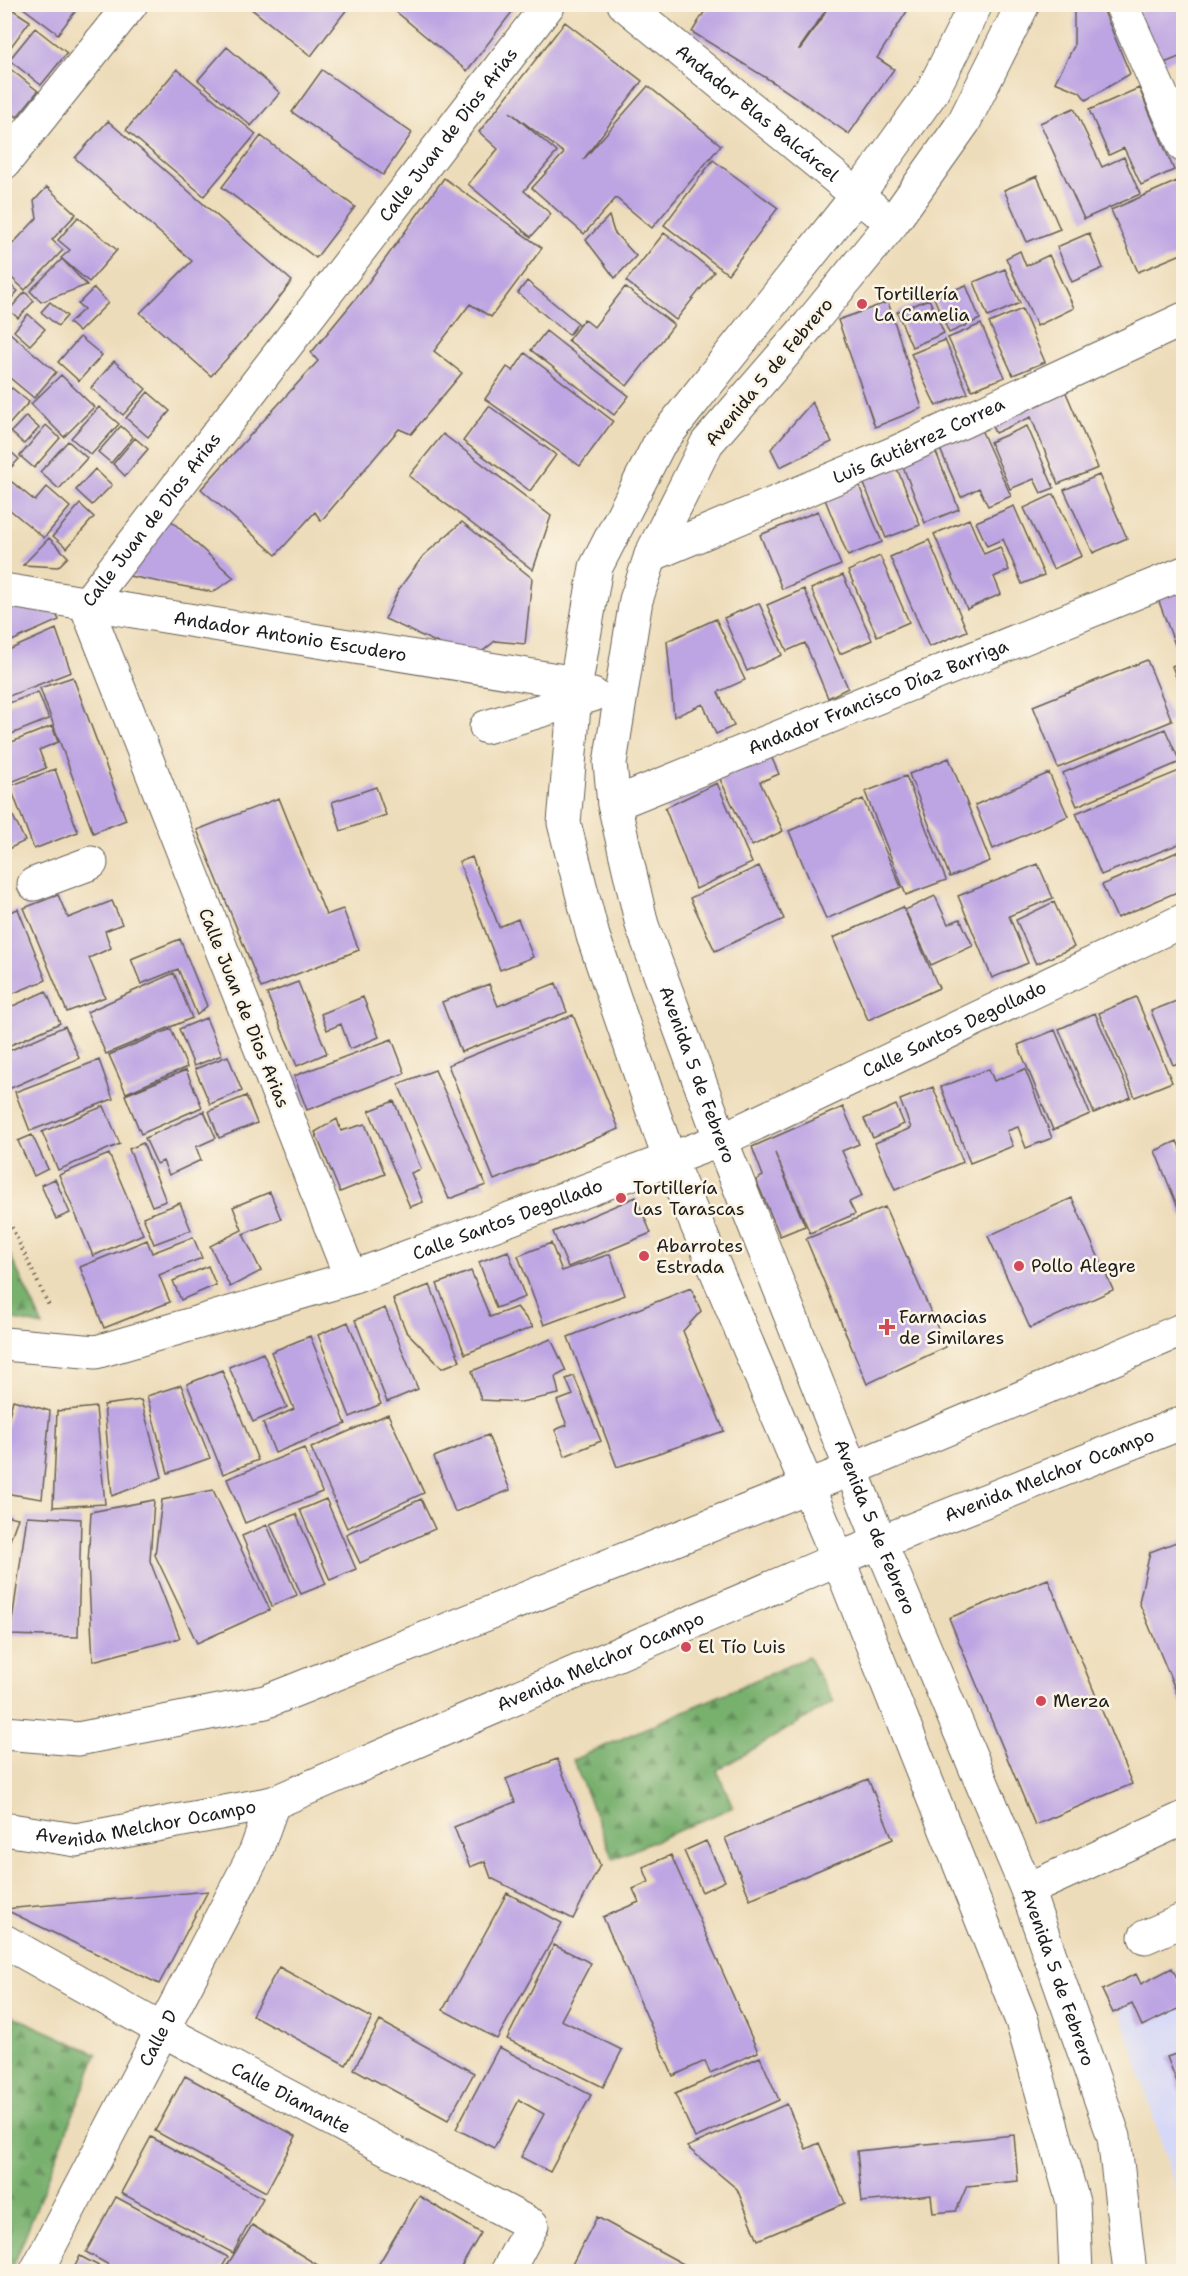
<svg xmlns="http://www.w3.org/2000/svg" width="1188" height="2276" font-family="'Shantell Sans',sans-serif">
  <defs>
    <pattern id="forest-firs" width="22" height="20" patternUnits="userSpaceOnUse" patternTransform="scale(1.5)"><rect width="22" height="20" fill="#78b06e"/><path d="M5 1l3.5 6h-7zM16 11l3.5 6h-7z" fill="#628e5a"/></pattern>
  </defs>
  <rect width="100%" height="100%" fill="#fcf5e5"/>
  <filter id="ink" filterUnits="userSpaceOnUse"><feTurbulence type="fractalNoise" baseFrequency=".0167" numOctaves="2"/><feDisplacementMap in="SourceGraphic" scale="12" xChannelSelector="R" yChannelSelector="G"/><feConvolveMatrix kernelMatrix="1 2 1 2 8 2 1 2 1" color-interpolation-filters="sRGB"/></filter>
  <filter id="wash" filterUnits="userSpaceOnUse"><feTurbulence type="fractalNoise" baseFrequency=".008" numOctaves="4" result="noise"/><feDisplacementMap in="SourceGraphic" scale="24" xChannelSelector="R" yChannelSelector="G"/><feGaussianBlur stdDeviation="1.35" result="paint"/><feColorMatrix in="noise" values="0 0 0 0 0 0 0 0 0 0 0 0 0 0 0 0 0 1.4 0 .05"/><feComposite in="paint" operator="in"/></filter>
  <g filter="url(#wash)">
    <rect width="100%" height="100%" fill="#eddcb9"/>
    <path fill="#d6d8f8" d="M1183,1968V2212L1116,1998Z"/>
    <path fill="url(#forest-firs)" stroke="#4a6645" stroke-width="1.5" d="M4,1244H5L43,1326L5,1318Z
      M808,1657L834,1702L717,1770L733,1807L613,1859L573,1760Z
      M4,2012L97,2054L12,2269H4Z"/>
    <g id="blocks">
      <path fill="#bda5e3" fill-rule="evenodd" d="M4,4L30,21L4,56Z
        M18,4H81L58,34Z
        M245,4H351L311,56Z
        M387,4H518L467,71Z
        M709,4H822L827,8L829,5H911L877,58L894,69L849,134L776,84L692,32ZM826,10L821,20L800,49H799Z
        M1074,4H1101L1130,74L1086,100L1080,92L1055,82L1074,46Z
        M1157,4H1184V55L1157,66L1135,14Z
        M565,22L642,81L583,160L648,86L721,145L652,228L616,198L584,234L532,188L564,153L510,112L557,152L524,191L551,214L531,237L468,184L498,149L479,132Z
        M35,28L67,53L41,85L9,60Z
        M227,47L280,93L251,126L198,80Z
        M4,64L38,91L17,117L4,106Z
        M177,69L256,134L204,196L126,130Z
        M322,70L412,133L383,175L292,112Z
        M1139,88L1174,170L1141,185L1124,148L1109,155L1089,110Z
        M1074,108L1102,167L1124,157L1140,194L1084,219L1040,123Z
        M108,121L292,281L263,319L211,376L140,313L192,261L75,158Z
        M261,136L355,207L316,258L222,187Z
        M713,160L778,208L728,274L664,225Z
        M1037,176L1060,229L1027,242L1004,190Z
        M444,178L542,248L491,317L470,304L434,351L462,373L411,434L399,429L321,521L315,512L276,555L201,489L318,361L311,353L362,291Z
        M1177,181L1184,195V253L1138,272L1111,210Z
        M47,187L76,214L52,240L63,250L25,290L4,271V253L37,218L34,201Z
        M609,216L614,232L636,256L615,278L586,240Z
        M78,217L117,250L89,282L61,258L70,250L58,240Z
        M664,233L714,272L676,320L626,281Z
        M1089,233L1103,268L1072,282L1057,247Z
        M1020,251L1026,266L1049,255L1074,308L1037,326L1006,258Z
        M62,259L87,285L41,302L30,291Z
        M1005,269L1020,303L988,317L974,282Z
        M4,280L18,291L4,307Z
        M527,281L578,323L569,335L518,293Z
        M966,285L980,319L949,333L934,298Z
        M625,287L674,325L627,386L568,340L584,319L594,327Z
        M94,288L108,303L79,332L69,323L84,309L78,304Z
        M25,292L34,301L18,318L9,310Z
        M929,299L944,333L912,347L897,312Z
        M50,302L67,316L58,326L41,312Z
        M888,302L922,408L875,427L838,320Z
        M1022,309L1045,362L1013,375L989,323Z
        M28,314L45,329L30,345L14,331Z
        M981,324L1005,377L972,390L948,338Z
        M4,328L56,372L34,398L4,373Z
        M546,331L629,396L614,415L531,350Z
        M80,337L102,355L79,381L58,362Z
        M945,340L968,393L936,406L911,354Z
        M525,353L613,421L580,466L485,399L507,367L513,371Z
        M114,361L146,389L123,415L91,388Z
        M61,375L94,407L64,437L31,404Z
        M12,388L29,402L4,430V396Z
        M1064,388L1098,468L1058,484L1031,417L995,433L989,419Z
        M148,392L170,411L148,437L126,418Z
        M812,402L832,442L780,467L771,449Z
        M489,406L556,455L530,491L463,441Z
        M99,407L119,424L91,455L71,438Z
        M26,416L39,428L24,444L11,432Z
        M978,423L1011,496L988,506L979,488L961,497L937,442Z
        M46,425L60,438L34,468L20,456Z
        M121,426L133,437L111,463L98,452Z
        M1027,426L1054,488L1041,493L1034,479L1010,489L990,442Z
        M443,434L551,516L533,570L409,476Z
        M135,438L148,449L125,476L113,464Z
        M68,441L87,458L59,489L40,472Z
        M933,445L959,509L925,523L900,459Z
        M4,446L19,459L4,475Z
        M894,461L920,525L886,538L860,474Z
        M95,469L112,485L92,505L76,490Z
        M1099,475L1127,538L1093,553L1064,490Z
        M856,478L882,542L848,556L822,492Z
        M12,482L35,501L47,487L70,507L44,538L4,505V491Z
        M1054,494L1082,556L1053,569L1024,508Z
        M80,504L94,517L67,548L53,536Z
        M1014,506L1044,575L1022,584L1003,539L987,546L976,522Z
        M818,511L841,565L782,589L760,535Z
        M167,517L234,578L213,592L113,573Z
        M969,519L984,554L1000,547L1009,570L994,577L1001,594L967,609L934,534Z
        M462,522L532,578L525,644L495,641L473,659L385,619L399,589L423,556Z
        M49,538L68,557L58,567L23,565Z
        M929,540L967,631L929,647L890,557Z
        M880,556L909,622L877,636L848,571Z
        M843,575L872,640L840,654L811,589Z
        M804,589L848,688L828,698L805,643L787,651L767,605Z
        M1184,589V660L1181,661L1158,599Z
        M5,598L51,605L59,620L5,644Z
        M759,603L782,655L747,671L724,618Z
        M716,619L745,680L718,692L734,726L716,734L703,704L674,717L667,641Z
        M56,629L71,672L4,698V652Z
        M1147,660L1172,721L1058,768L1033,706Z
        M1184,661V696H1183L1172,666Z
        M73,677L126,820L93,833L40,688Z
        M38,692L49,719L4,737V705Z
        M52,726L58,742L39,750L46,768L4,785V745Z
        M1165,729L1180,762L1077,806L1063,773Z
        M770,754L779,774L760,782L783,831L752,846L719,777Z
        M949,758L990,861L950,877L909,774Z
        M55,769L78,832L34,849L10,786Z
        M1184,769V842L1101,875L1076,813Z
        M1049,773L1068,816L993,849L975,805Z
        M906,776L946,880L906,895L865,792Z
        M717,783L752,863L696,889L665,808Z
        M376,787L386,815L341,831L332,802Z
        M279,798L326,915L343,909L359,950L261,988L197,830Z
        M863,799L901,887L826,919L789,831Z
        M11,812L25,841L4,851V815Z
        M1184,849V889L1117,918L1102,885Z
        M472,857L499,927L518,919L533,957L500,970L459,862Z
        M1038,864L1053,898L1009,916L1028,963L992,978L958,896Z
        M759,866L784,919L715,951L690,898Z
        M58,895L68,918L112,901L122,924L105,931L111,948L89,958L105,997L67,1012L24,908Z
        M935,896L948,924L960,919L973,946L931,965L905,910Z
        M1054,902L1074,947L1036,964L1016,920Z
        M903,907L939,988L868,1020L833,938Z
        M18,909L46,980L4,997V914Z
        M180,939L207,1006L197,1015L178,969L141,984L131,959Z
        M174,973L192,1018L106,1054L87,1012Z
        M298,982L327,1053L297,1066L267,994Z
        M556,983L567,1012L461,1052L442,1002L489,984L498,1006Z
        M46,991L60,1023L4,1048V1010Z
        M363,997L379,1037L350,1049L341,1024L327,1030L321,1014Z
        M1136,997L1172,1082L1135,1097L1099,1013Z
        M1184,998V1061L1173,1065L1151,1011Z
        M1095,1013L1131,1097L1094,1113L1059,1029Z
        M573,1015L619,1129L494,1180L448,1065Z
        M206,1018L222,1055L194,1066L179,1029Z
        M65,1026L79,1058L4,1091V1053Z
        M171,1029L187,1067L126,1093L109,1055Z
        M1055,1030L1090,1114L1053,1130L1018,1045Z
        M392,1039L405,1073L307,1110L294,1076Z
        M228,1056L242,1091L210,1104L195,1069Z
        M99,1060L113,1099L30,1131L15,1092Z
        M989,1069L994,1081L1025,1069L1052,1138L1026,1148L1018,1127L1007,1131L1013,1146L970,1163L941,1087Z
        M186,1070L202,1107L141,1134L125,1095Z
        M435,1070L486,1185L449,1199L398,1084Z
        M933,1087L963,1162L895,1190L875,1143L911,1128L900,1100Z
        M246,1096L257,1123L219,1138L209,1111Z
        M394,1101L421,1169L411,1173L423,1202L410,1207L369,1111Z
        M896,1105L904,1124L873,1138L864,1119Z
        M104,1106L120,1144L58,1170L42,1132Z
        M843,1107L859,1144L842,1151L862,1196L849,1202L855,1214L810,1233L775,1153L805,1226L780,1236L756,1180L763,1176L752,1147Z
        M204,1111L216,1138L196,1147L201,1160L169,1175L163,1161L157,1164L145,1138Z
        M337,1119L341,1131L365,1124L385,1174L340,1192L315,1132Z
        M32,1135L48,1169L34,1176L18,1141Z
        M1177,1141L1181,1150L1183,1149V1220L1155,1151Z
        M143,1143L166,1201L152,1206L129,1149Z
        M109,1154L143,1234L93,1256L59,1175Z
        M55,1179L70,1213L56,1219L41,1185Z
        M270,1192L281,1219L243,1234L261,1271L230,1287L210,1246L242,1230L233,1207Z
        M636,1197L651,1233L568,1267L553,1232Z
        M1072,1198L1113,1290L1030,1328L988,1236Z
        M180,1203L191,1230L154,1244L143,1217Z
        M885,1207L946,1347L867,1384L806,1239Z
        M193,1237L202,1258L159,1275L170,1302L104,1328L80,1267L147,1240L152,1253Z
        M551,1243L562,1271L610,1254L625,1295L544,1325L518,1256Z
        M508,1251L525,1297L496,1308L479,1262Z
        M208,1266L216,1285L181,1300L173,1281Z
        M471,1271L490,1317L517,1307L533,1327L465,1354L437,1284Z
        M430,1285L460,1361L442,1368L406,1331L393,1299Z
        M691,1288L701,1311L683,1331L724,1431L617,1467L568,1337Z
        M385,1308L418,1389L387,1402L355,1320Z
        M348,1322L381,1404L350,1417L318,1335Z
        M310,1336L346,1424L275,1453L263,1423L294,1409L271,1352Z
        M551,1339L566,1371L555,1377L559,1394L521,1402L481,1400L472,1371Z
        M263,1353L287,1407L253,1422L229,1367Z
        M222,1370L258,1460L223,1474L187,1384Z
        M574,1376L601,1441L565,1456L555,1430L567,1425L557,1401L573,1395L566,1379Z
        M181,1385L210,1458L168,1473L147,1396Z
        M13,1400L50,1411L42,1499L4,1493V1435Z
        M141,1400L162,1477L112,1496L104,1405Z
        M96,1407L105,1504L53,1507L57,1411Z
        M388,1414L424,1493L347,1528L311,1448Z
        M488,1435L510,1490L455,1512L434,1457Z
        M304,1448L322,1492L245,1523L227,1479Z
        M213,1490L270,1610L197,1643L155,1555L162,1500Z
        M326,1499L356,1569L330,1580L300,1510Z
        M421,1499L435,1529L360,1563L346,1534Z
        M154,1500L150,1561L180,1638L93,1661L88,1564L91,1512Z
        M296,1514L326,1584L301,1594L270,1524Z
        M4,1515L18,1518L5,1554H4Z
        M27,1516L81,1519L78,1637L10,1635Z
        M267,1525L297,1595L272,1606L242,1536Z
        M1184,1539V1708H1183L1139,1602L1150,1552Z
        M1048,1579L1132,1784L1035,1825L949,1618Z
        M557,1759L600,1865L573,1919L491,1878L485,1861L470,1867L454,1827L515,1802L506,1779Z
        M868,1779L893,1839L750,1899L725,1838Z
        M706,1841L725,1881L702,1892L684,1851Z
        M671,1855L758,2052L710,2073L705,2061L673,2076L603,1917L639,1902L633,1889L649,1882L643,1867Z
        M208,1891L159,1984L4,1909Z
        M507,1893L562,1923L497,2039L443,2010Z
        M554,1945L591,1963L561,2020L622,2050L603,2087L507,2039Z
        M279,1967L372,2018L346,2065L252,2015Z
        M1172,1968L1184,1992V2006L1142,2026L1132,2004L1113,2013L1102,1990L1136,1974L1141,1984Z
        M380,2021L474,2073L448,2120L354,2069Z
        M499,2047L591,2095L550,2172L521,2157L544,2114L519,2100L494,2148L456,2129Z
        M1184,2051V2097H1183L1167,2057Z
        M760,2057L779,2100L695,2138L675,2094Z
        M185,2076L296,2136L266,2192L155,2131Z
        M787,2104L806,2149L819,2143L845,2203L758,2240L737,2189L687,2147Z
        M1014,2135L1018,2181L967,2186L956,2211L933,2213L931,2195L862,2202L857,2151Z
        M151,2137L263,2198L233,2253L121,2193Z
        M419,2196L481,2233L458,2272H374Z
        M116,2197L228,2257L219,2272H121L86,2252Z
        M597,2217L698,2272H568Z
        M252,2225L329,2272H223Z
        M80,2256L110,2272H72Z"/>
    </g>
  </g>
  <g filter="url(#ink)">
    <use href="#blocks" fill-opacity="0" stroke="#655f53" stroke-width="1.5"/>
    <g fill="none" stroke-linecap="round" stroke-linejoin="round">
      <g stroke="#655f53" stroke-width="35">
        <g id="minor">
          <path id="s1" d="M624,4L874,209"/>
          <path d="M976,4L932,92L857,196L659,444L596,567L576,683L564,823L593,936L670,1161L838,1559L1022,2021L1073,2202L1076,2272"/>
          <path id="s2" d="M1023,4L964,122L893,222L809,325L707,443L651,555L636,600L610,763L614,804L642,925L721,1140L880,1542L1027,1890L1114,2137L1130,2272"/>
          <path d="M1121,4L1184,146"/>
          <path d="M4,163L131,4"/>
          <path id="s3" d="M651,555L897,452L1184,319"/>
          <path id="s4" d="M4,590L576,683"/>
          <path d="M486,727L593,695"/>
          <path id="s5" d="M614,804L1184,573"/>
          <path d="M34,884L91,863"/>
          <path id="s6" d="M351,1278L86,605L549,4"/>
          <path id="s7" d="M4,1344L96,1352L351,1278L721,1140L1184,920"/>
          <path d="M1027,1890L1184,1818"/>
          <path d="M1145,1937L1184,1920"/>
          <path id="s8" d="M4,1941L164,2031L532,2225L507,2272"/>
          <path id="s9" d="M36,2272L256,1851L273,1803"/>
        </g>
      </g>
      <g stroke="#655f53" stroke-width="35">
        <g id="major">
          <path d="M4,1733L78,1739L265,1702L852,1469L1184,1329"/>
          <path id="s10" d="M4,1829L76,1840L273,1803L838,1559L1184,1422"/>
        </g>
      </g>
      <path stroke="#655f53" stroke-width="4" stroke-dasharray="1.5 4.5" stroke-linecap="butt" d="M4,1211L50,1308"/>
      <use href="#minor" stroke="#fff" stroke-width="33"/>
      <use href="#major" stroke="#fff" stroke-width="33"/>
    </g>
  </g>
  <g fill="#d1495b" stroke="#fcf5e5" stroke-width="2">
    <circle cx="862" cy="304" r="6"/>
    <circle cx="621" cy="1198" r="6"/>
    <circle cx="644" cy="1256" r="6"/>
    <circle cx="1019" cy="1266" r="6"/>
    <path d="M884 1318h6v6h6v6h-6v6h-6v-6h-6v-6h6z"/>
    <circle cx="686" cy="1647" r="6"/>
    <circle cx="1041" cy="1701" r="6"/>
  </g>
  <g text-anchor="middle" stroke-width="5" stroke-linejoin="round" paint-order="stroke">
    <g font-size="18" fill="#1c1c1c" stroke="#fcf5e5">
      <text dy="6" stroke="none"><textPath href="#s1" startOffset="172">Andador Blas Balcárcel</textPath></text>
      <text dy="6" stroke="none"><textPath href="#s6" startOffset="1317">Calle Juan de Dios Arias</textPath></text>
      <text transform="translate(769 372) rotate(-50)" y="6">Avenida 5 de Febrero</text>
      <text dy="6" stroke="none"><textPath href="#s3" startOffset="291">Luis Gutiérrez Correa</textPath></text>
      <text dy="6" stroke="none"><textPath href="#s6" startOffset="831">Calle Juan de Dios Arias</textPath></text>
      <text dy="6" stroke="none"><textPath href="#s4" startOffset="290">Andador Antonio Escudero</textPath></text>
      <text dy="6" stroke="none"><textPath href="#s5" startOffset="285">Andador Francisco Díaz Barriga</textPath></text>
      <text transform="translate(244 1008) rotate(68)" y="6">Calle Juan de Dios Arias</text>
      <text dy="6" stroke="none"><textPath href="#s7" startOffset="1011">Calle Santos Degollado</textPath></text>
      <text dy="6" stroke="none"><textPath href="#s2" startOffset="1206">Avenida 5 de Febrero</textPath></text>
      <text dy="6" stroke="none"><textPath href="#s7" startOffset="525">Calle Santos Degollado</textPath></text>
      <text dy="6" stroke="none"><textPath href="#s10" startOffset="1116">Avenida Melchor Ocampo</textPath></text>
      <text dy="6" stroke="none"><textPath href="#s2" startOffset="1692">Avenida 5 de Febrero</textPath></text>
      <text dy="6" stroke="none"><textPath href="#s10" startOffset="630">Avenida Melchor Ocampo</textPath></text>
      <text dy="6" stroke="none"><textPath href="#s10" startOffset="144">Avenida Melchor Ocampo</textPath></text>
      <text dy="6" stroke="none"><textPath href="#s2" startOffset="2178">Avenida 5 de Febrero</textPath></text>
      <text dy="6" stroke="none"><textPath href="#s9" startOffset="264">Calle D</textPath></text>
      <text dy="6" stroke="none"><textPath href="#s8" startOffset="327">Calle Diamante</textPath></text>
    </g>
    <g font-size="18" fill="#1c1c1c" stroke="#fcf5e5" text-anchor="start">
      <text x="874" y="300">Tortillería<tspan x="874" dy="21">La Camelia</tspan></text>
      <text x="633" y="1194">Tortillería<tspan x="633" dy="21">Las Tarascas</tspan></text>
      <text x="656" y="1252">Abarrotes<tspan x="656" dy="21">Estrada</tspan></text>
      <text x="1031" y="1272">Pollo Alegre</text>
      <text x="899" y="1323">Farmacias<tspan x="899" dy="21">de Similares</tspan></text>
      <text x="698" y="1653">El Tío Luis</text>
      <text x="1053" y="1707">Merza</text>
    </g>
  </g>
  <rect width="1188" height="2276" fill="none" stroke="#fcf5e5" stroke-width="24"/>
</svg>
